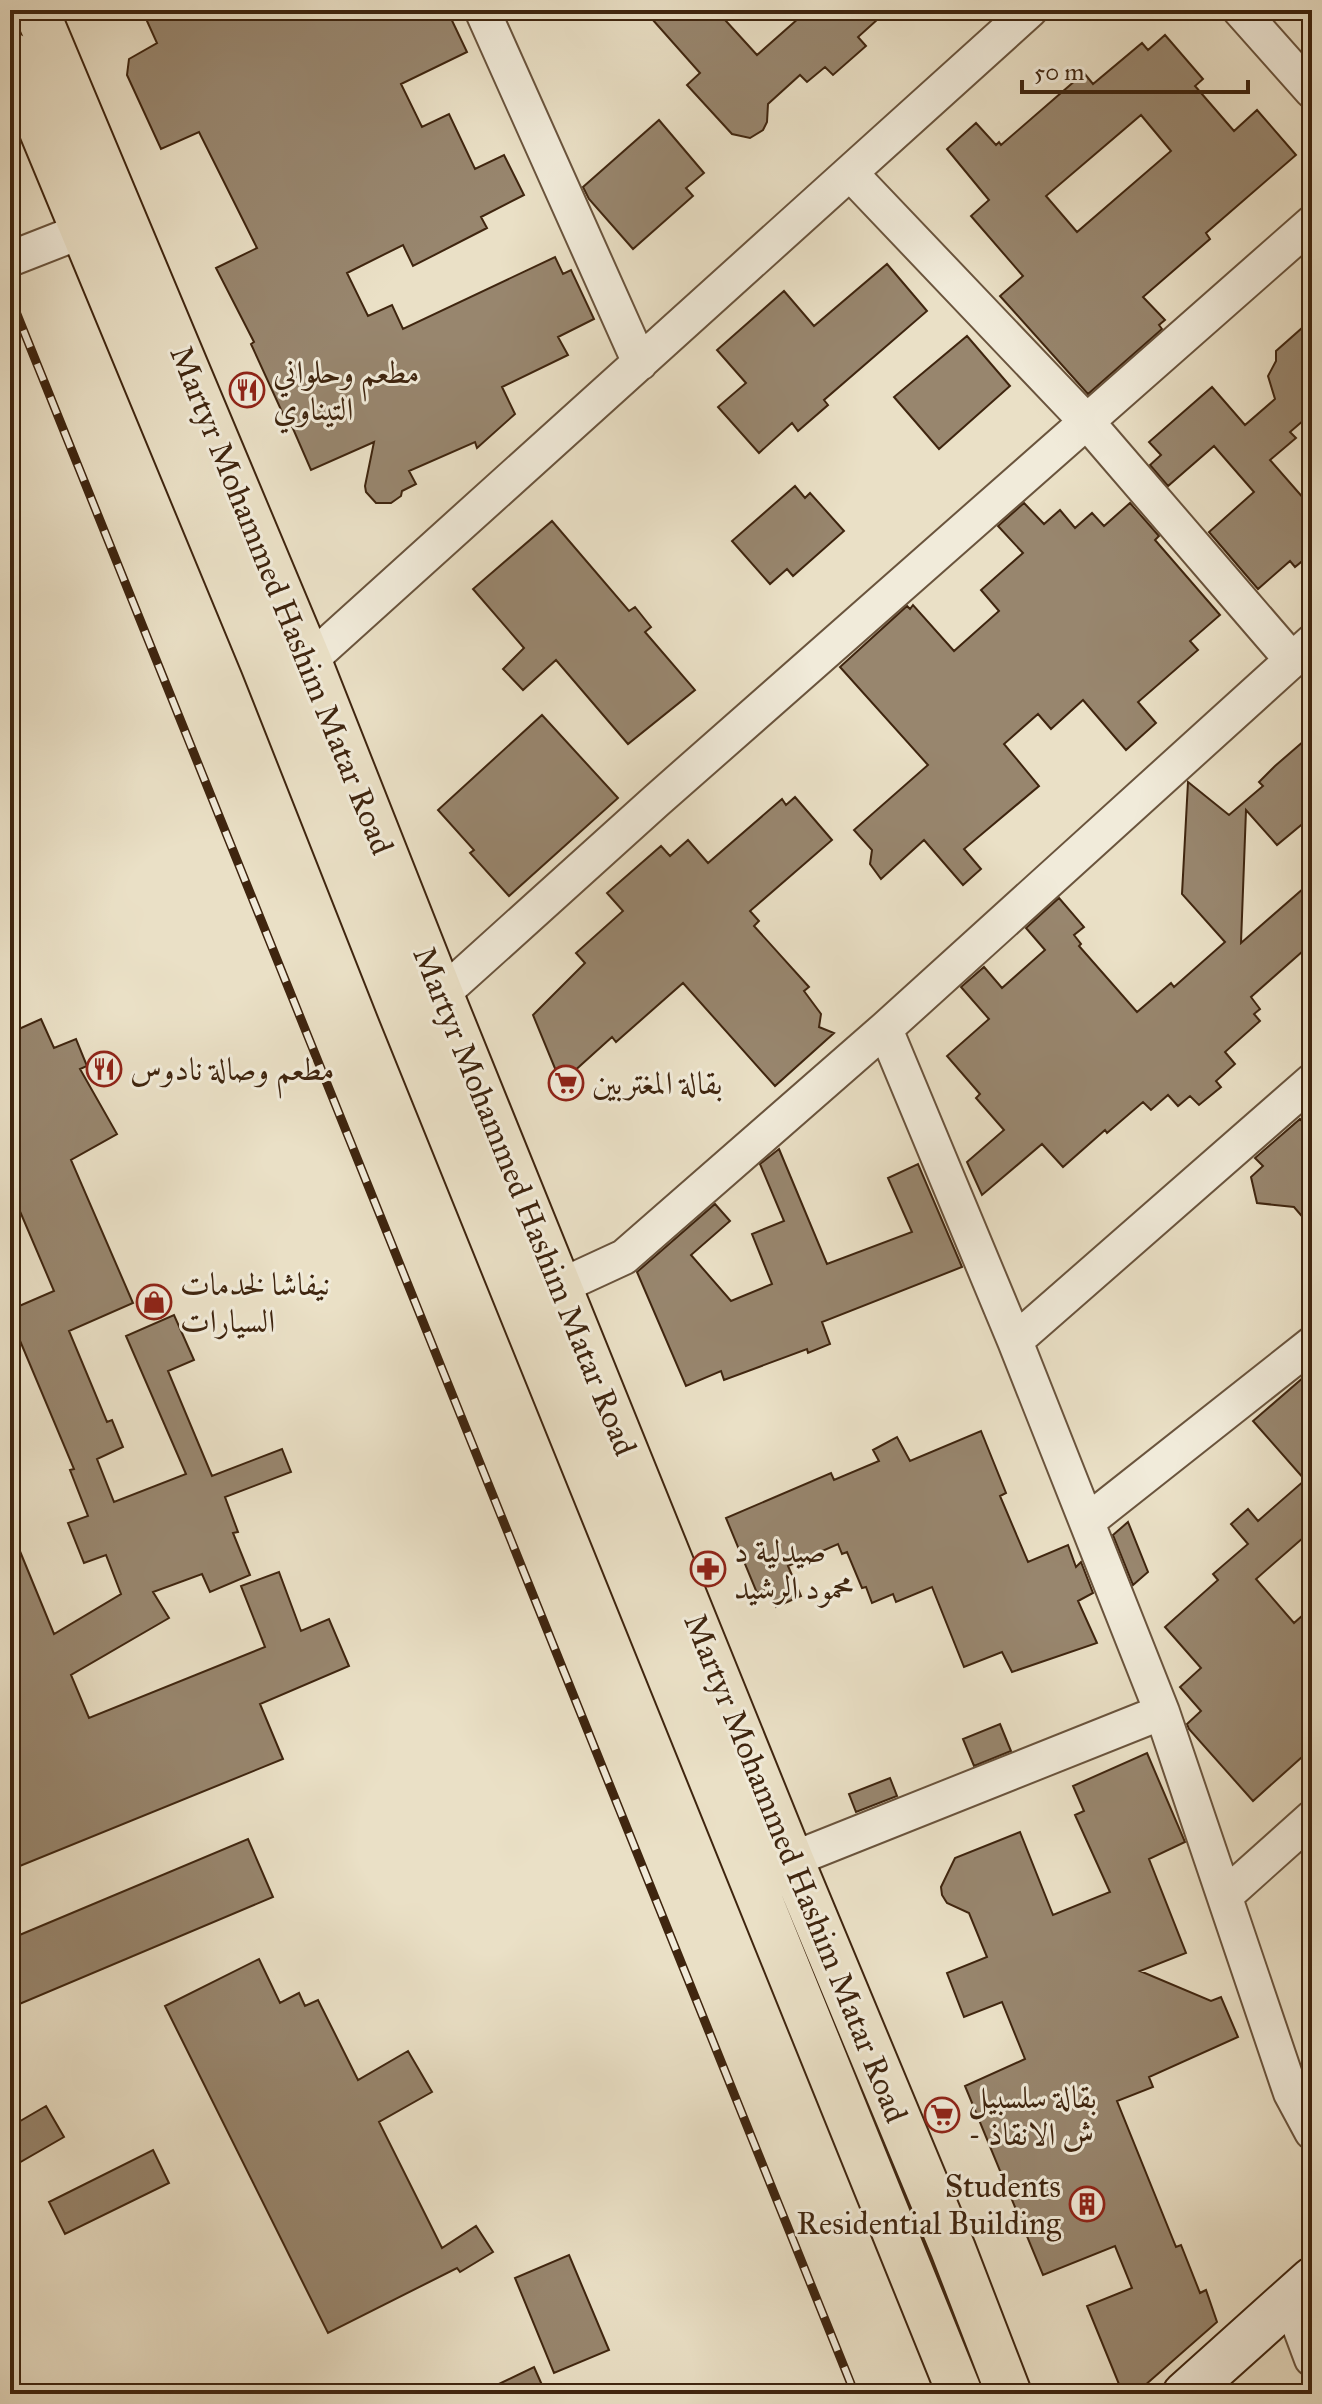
<svg xmlns="http://www.w3.org/2000/svg" width="1322" height="2404" font-family="'IM FELL Great Primer',Amiri,serif">
  <rect width="100%" height="100%" fill="#eae0c6"/>
  <filter id="stains"><feTurbulence type="fractalNoise" baseFrequency=".0025" numOctaves="4"/><feColorMatrix values="0 0 0 0 .2 0 0 0 0 .09 0 0 0 0 .02 0 0 0 .5 -.17"/></filter>
  <radialGradient id="worn" r=".72"><stop offset=".6" stop-color="#630" stop-opacity="0"/><stop offset="1" stop-color="#630" stop-opacity=".3"/></radialGradient>
  <path fill="#98866e" stroke="#3f250f" stroke-width="2" fill-rule="evenodd" d="M142,10H447L467,52L401,84L422,127L449,114L475,169L504,155L524,195L481,217L487,228L413,266L403,245L347,273L368,316L392,305L403,329L555,257L563,274L571,270L594,319L558,337L568,355L502,387L515,414L477,448L475,442L409,471L416,484L402,491L401,496L391,503H376L366,492L365,486L374,442L311,470L291,424L288,425L251,344L254,342L216,268L257,248L199,132L161,149L127,75L129,59L157,43Z
    M644,10H716L757,55L808,10H888L858,37L866,46L833,75L825,67L807,82L800,75L768,104L767,122L763,130L750,138L732,134L687,85L700,73Z
    M1165,35L1203,79L1195,86L1234,131L1257,110L1296,155L1206,233L1210,239L1143,297L1165,320L1159,325L1162,329L1088,394L1000,296L1023,276L971,216L989,200L947,149L976,123L996,145L999,142L1001,145L1084,73L1093,84L1142,43L1148,50ZM1141,115L1171,151L1077,232L1046,196Z
    M659,120L704,173L686,188L693,196L633,249L589,199L583,187Z
    M887,264L927,311L824,400L828,405L798,431L792,423L759,453L718,407L746,383L717,350L784,291L814,326Z
    M1302,328L1312,340V413L1290,432L1296,438L1270,460L1312,508V553L1295,567L1290,561L1258,589L1209,532L1254,492L1214,446L1168,486L1150,465L1161,455L1149,442L1212,387L1245,425L1275,399L1268,376L1276,361V351Z
    M967,336L1010,386L939,449L894,397Z
    M795,486L805,498L810,493L844,531L793,576L787,569L770,584L732,541Z
    M1024,503L1044,524L1060,510L1075,528L1092,513L1104,526L1130,503L1159,536L1155,540L1220,615L1190,641L1198,650L1138,702L1156,723L1126,750L1083,700L1051,729L1038,714L1004,744L1039,786L964,849L981,869L963,885L924,840L881,879L870,864L872,850L854,830L928,765L840,667L907,606L910,609L913,605L954,651L999,611L981,590L1023,553L998,526Z
    M552,521L629,611L635,607L651,627L645,632L695,690L628,744L556,660L523,690L503,669L524,648L473,589Z
    M542,715L618,798L509,896L470,853L474,850L438,810Z
    M1312,734V816L1277,845L1246,810L1241,943L1312,881V943L1251,997L1260,1009L1254,1014L1260,1021L1225,1052L1235,1064L1216,1081L1221,1087L1199,1105L1190,1096L1178,1106L1168,1095L1151,1110L1143,1102L1107,1133L1105,1130L1063,1167L1042,1144L982,1195L967,1162L1004,1130L976,1098L980,1094L947,1056L989,1019L961,987L984,967L1002,988L1045,950L1026,928L1059,898L1084,927L1074,935L1081,944L1079,946L1137,1012L1171,983L1174,987L1225,942L1182,894L1188,782L1229,815L1263,786L1259,782L1275,766Z
    M795,797L832,840L750,911L759,921L754,926L809,987L804,991L821,1014L819,1027L834,1033L775,1086L683,983L616,1042L612,1037L561,1083L533,1015L585,963L576,953L623,911L607,893L661,846L670,856L688,840L708,863L782,799L786,805Z
    M41,1019L54,1048L76,1039L87,1066L80,1069L117,1134L71,1160L133,1303L69,1331L107,1422L112,1420L123,1447L97,1459L114,1502L186,1474L126,1336L174,1315L194,1360L168,1371L212,1476L282,1449L291,1472L225,1497L238,1532L233,1533L250,1575L210,1592L202,1574L153,1592L169,1618L71,1675L89,1718L265,1647L241,1586L279,1572L301,1631L329,1619L349,1666L260,1704L283,1759L10,1870V1527L54,1634L121,1594L106,1555L84,1563L68,1523L88,1516L70,1470L74,1469L10,1317V1310L54,1291L10,1188V1033Z
    M1300,1119L1312,1132V1228L1294,1207L1257,1203L1251,1177L1263,1166L1255,1158Z
    M779,1149L827,1264L912,1232L888,1178L918,1164L962,1267L822,1322L830,1344L808,1353L807,1349L724,1380L721,1371L686,1386L637,1272L715,1204L730,1221L691,1255L731,1301L772,1284L752,1234L784,1221L760,1164Z
    M1312,1370V1530L1256,1579L1294,1623L1312,1607V1748L1253,1801L1189,1729L1187,1724L1201,1711L1180,1687L1201,1668L1165,1627L1218,1580L1213,1574L1248,1544L1231,1524L1248,1509L1258,1521L1305,1480L1253,1421Z
    M981,1431L1006,1493L1000,1496L1028,1562L1068,1545L1076,1567L1081,1562L1093,1593L1078,1601L1097,1643L1012,1672L1002,1652L964,1667L932,1587L896,1602L893,1594L872,1603L866,1587L862,1588L847,1552L842,1554L838,1544L788,1566L801,1596L776,1607L769,1588L757,1593L726,1518L831,1473L834,1480L879,1461L873,1450L897,1437L910,1461Z
    M1128,1522L1148,1572L1133,1585L1113,1535Z
    M1000,1724L1011,1751L974,1766L963,1739Z
    M1147,1753L1185,1842L1149,1859L1186,1953L1140,1971L1211,2001L1221,1997L1238,2037L1149,2077L1153,2087L1117,2101L1176,2247L1181,2245L1200,2293L1206,2290L1217,2322L1135,2394H1123L1087,2306L1132,2288L1115,2246L1043,2275L965,2086L1025,2059L1002,2002L964,2017L947,1973L987,1957L969,1913L947,1903L942,1895L941,1887L955,1858L1020,1832L1053,1915L1110,1892L1075,1815L1084,1811L1073,1786Z
    M890,1778L897,1796L856,1812L849,1794Z
    M248,1839L273,1897L10,2008V1939Z
    M259,1959L280,2003L299,1993L305,2006L318,2000L358,2080L408,2051L432,2092L379,2122L442,2248L476,2226L493,2252L460,2272L457,2268L328,2333L165,2006Z
    M46,2106L64,2137L10,2168V2127Z
    M153,2150L169,2183L65,2234L49,2202Z
    M569,2255L609,2350L554,2373L515,2278Z
    M534,2367L546,2394H478Z"/>
  <g fill="none" stroke-linecap="round" stroke-linejoin="round">
    <g stroke="#6a543d" stroke-width="38">
      <path id="street" d="M482,10L640,363
        M1240,10L1312,91
        M850,173L1087,422L1292,660
        M10,259L84,230
        M309,661L1030,10
        M441,995L656,801L1312,223
        M885,1029L1015,1341L1162,1712L1291,2093L1312,2132
        M559,1287L624,1257L885,1029L1312,642
        M1015,1341L1312,1081
        M1088,1521L1312,1344
        M791,1860L1162,1712
        M1226,1895L1312,1818
        M1290,2300L1312,2359"/>
    </g>
    <g stroke="#3f250f" stroke-width="48">
      <path id="secondary" d="M1185,2394L1312,2280"/>
    </g>
    <g stroke="#3f250f" stroke-width="48">
      <path id="primary" d="M36,10L309,661L441,995L791,1860L953,2249L1009,2394
        M10,54L263,664L401,1013L960,2394"/>
    </g>
    <use href="#street" stroke="#f1ebda" stroke-width="34"/>
    <use href="#secondary" stroke="#f1ebda" stroke-width="44"/>
    <use href="#primary" stroke="#eae0c6" stroke-width="44"/>
    <g stroke="#3f250f" stroke-width="9">
      <path id="rail" d="M10,297L855,2394"/>
    </g>
    <use href="#rail" stroke="#f1ebda" stroke-width="6" stroke-dasharray="18" stroke-linecap="butt"/>
  </g>
  <defs>
    <g id="restaurant-ring" transform="scale(1.8)"><circle r="9.5" fill="#f1ebda" stroke="#8f2418" stroke-width="1.5"/><path d="M-5-6h1v4h1v-4h1v4h1v-4h1v5L-1.5 .5V6h-2V.5L-5-1ZM5-6V6H3V1.5H1.5Q1.5-4 5-6Z" fill="#8f2418"/></g>
    <g id="supermarket-ring" transform="scale(1.8)"><circle r="9.5" fill="#f1ebda" stroke="#8f2418" stroke-width="1.5"/><path d="M-6-5.5h2.5l.6 2H6L4.5 2H-2.5L-4.4-4H-6ZM-1.5 3.2a1.3 1.3 0 1 0 .1 0ZM3 3.2a1.3 1.3 0 1 0 .1 0Z" fill="#8f2418"/></g>
    <g id="shop-ring" transform="scale(1.8)"><circle r="9.5" fill="#f1ebda" stroke="#8f2418" stroke-width="1.5"/><path d="M-5-2.5h2.3a2.7 3.5 0 0 1 5.4 0H5L5.5 6h-11ZM-1.5-2.5h3a1.5 2.3 0 0 0-3 0Z" fill="#8f2418"/></g>
    <g id="pharmacy-ring" transform="scale(1.8)"><circle r="9.5" fill="#f1ebda" stroke="#8f2418" stroke-width="1.5"/><path d="M-2-6h4v4h4v4h-4v4h-4v-4h-4v-4h4Z" fill="#8f2418"/></g>
    <g id="building-ring" transform="scale(1.8)"><circle r="9.5" fill="#f1ebda" stroke="#8f2418" stroke-width="1.5"/><path d="M-4-6H4V6H1V3H-1V6H-4ZM-2.5-4.3h1.7v1.8h-1.7ZM.8-4.3h1.7v1.8H.8ZM-2.5-1h1.7V.8h-1.7ZM.8-1h1.7V.8H.8Z" fill="#8f2418"/></g>
  </defs>
  <g fill-rule="evenodd">
    <use href="#restaurant-ring" x="247" y="390"/>
    <use href="#restaurant-ring" x="104" y="1069"/>
    <use href="#supermarket-ring" x="566" y="1083"/>
    <use href="#shop-ring" x="154" y="1302"/>
    <use href="#pharmacy-ring" x="708" y="1569"/>
    <use href="#supermarket-ring" x="942" y="2115"/>
    <use href="#building-ring" x="1087" y="2204"/>
  </g>
  <g text-anchor="middle" stroke-width="6" stroke-linejoin="round" paint-order="stroke">
    <g font-size="32" fill="#3f250f" stroke="#f1ebda" text-anchor="start">
      <text x="273" y="383">مطعم وحلواني<tspan x="273" dy="37">التيناوي</tspan></text>
      <text x="130" y="1080">مطعم وصالة نادوس</text>
      <text x="592" y="1094">بقالة المغتربين</text>
      <text x="180" y="1295">نيفاشا لخدمات<tspan x="180" dy="37">السيارات</tspan></text>
      <text x="734" y="1562">صيدلية د<tspan x="734" dy="37">محمود الرشيد</tspan></text>
      <text x="968" y="2108">بقالة سلسبيل<tspan x="968" dy="37">- ش الانقاذ</tspan></text>
      <text x="1061" y="2197" text-anchor="end">Students<tspan x="1061" dy="37">Residential Building</tspan></text>
    </g>
    <g font-size="32" fill="#3f250f" stroke="#f1ebda">
      <text transform="translate(282 600) rotate(68)" y="11">Martyr Mohammed Hashim Matar Road</text>
      <text transform="translate(525 1201) rotate(68)" y="11">Martyr Mohammed Hashim Matar Road</text>
      <text transform="translate(796 1868) rotate(68)" y="11">Martyr Mohammed Hashim Matar Road</text>
    </g>
  </g>
  <rect width="1322" height="2404" fill="none" stroke="#eae0c6" stroke-width="40"/>
  <rect x="12" y="12" width="1298" height="2380" fill="none" stroke="#3f250f" stroke-width="4"/>
  <rect x="20" y="20" width="1282" height="2364" fill="none" stroke="#3f250f" stroke-width="2"/>
  <path d="M1022 80v12h226v-12" fill="none" stroke="#3f250f" stroke-width="4"/>
  <text x="1034" y="80" font-size="24" fill="#3f250f" stroke="#f1ebda" stroke-width="6" paint-order="stroke">50 m</text>
  <rect width="100%" height="100%" filter="url(#stains)"/>
  <rect width="100%" height="100%" fill="url(#worn)"/>
</svg>
